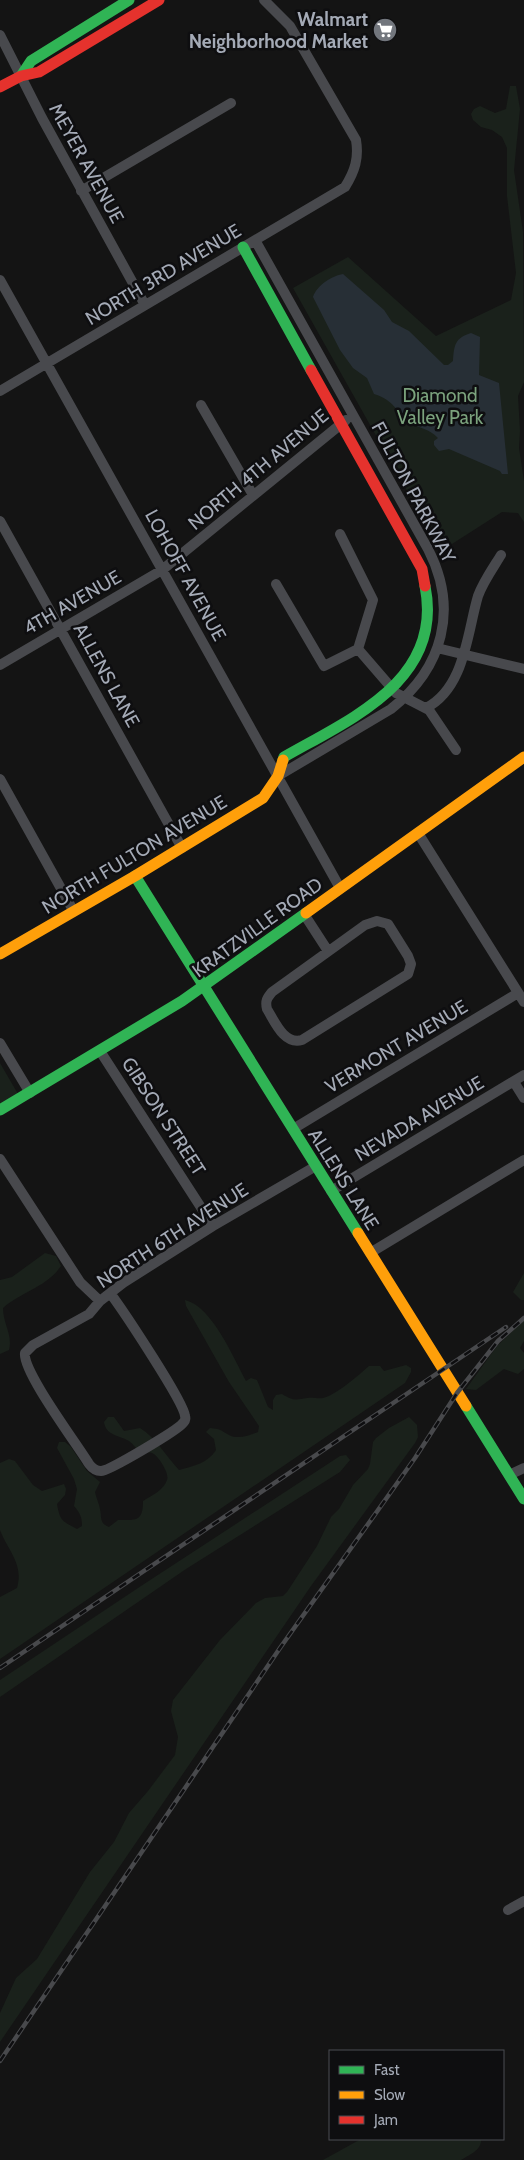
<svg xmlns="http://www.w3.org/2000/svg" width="524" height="2160" font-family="Cabin,sans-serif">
  <rect width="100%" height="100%" fill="#141414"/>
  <path fill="#1a211b" d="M510,86H516L520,109L514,170L523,232L524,382L518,396L520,431L519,448L524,481V522L518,513L502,512L441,551L293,288L348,257L436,336L511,300L516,273L507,196V148L502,137L492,130L481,127L473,120L471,114L474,109L480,106L495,113L506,109Z
    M0,1063L18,1094L0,1104Z
    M45,1253L56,1256L61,1266C47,1287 21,1292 3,1308C3,1324 13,1335 9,1350L0,1354V1280L12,1277Z
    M524,1273V1300H521L513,1292Z
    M185,1300C212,1306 234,1359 246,1381L251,1378L257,1380L268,1407L273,1410V1400L276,1395L282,1394C293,1401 296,1400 307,1398C313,1397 318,1399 323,1398C336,1395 359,1375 369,1366H380L384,1371L406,1365L411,1368V1372L405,1383L0,1659V1597L17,1588C24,1564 8,1551 0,1530C0,1521 0,1476 0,1463L9,1459L15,1461L33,1485L42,1491L64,1484L66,1489L65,1495L57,1504C60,1521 62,1521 77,1529L82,1526C82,1517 80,1513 74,1506L77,1489L74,1479L57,1448L59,1442H65L71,1447L87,1471L100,1482L95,1492C96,1498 99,1503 100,1509C102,1518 99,1523 109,1527L118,1520C136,1520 143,1522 143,1501C151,1496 164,1490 167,1480C170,1474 158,1455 152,1453C149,1452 144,1453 140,1453C137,1449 133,1444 129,1441C119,1435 106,1436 104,1422L108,1417H114L124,1431L140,1428C156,1438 166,1456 179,1470C194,1466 208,1463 216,1450L214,1439L206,1432L210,1428C221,1429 220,1430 229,1435C238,1440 250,1435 258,1432L259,1426L229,1382L186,1306Z
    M524,1320V1341L520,1348L524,1353V1369L518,1374L504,1369L476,1390L466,1389L497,1346Z
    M409,1417L417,1425L418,1437L415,1443L311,1586L0,2042V2013L16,1978L37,1959L90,1872L114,1842L129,1813L148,1791L175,1755L178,1737L171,1711L173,1700L220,1640L256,1603L265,1598L283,1596L287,1592L317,1546L331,1517L339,1509L353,1485L368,1469L370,1464L373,1442L376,1438L389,1428Z
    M346,1455L350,1460L340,1472L186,1569L0,1697V1680L141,1586L340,1456Z
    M361,2139H481C482,2150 469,2155 461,2160H323Z"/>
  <path fill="#272f36" d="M343,274L384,310L392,322L409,331L444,365H448L453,361C454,345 455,338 471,333L480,337L479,375L499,383L508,474H502L500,471L449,449L439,451L434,445V441L438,438C430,429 420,429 410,422C394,411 396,401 374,394L367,378L353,368L340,350L313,297C317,285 332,276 343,274Z"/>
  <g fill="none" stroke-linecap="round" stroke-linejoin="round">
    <path stroke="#48494d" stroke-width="10" d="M0,35L42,118L145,305
      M81,191L231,103
      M255,240L428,549C459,609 443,668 391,709L278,776
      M0,280L340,888
      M0,391L345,187C355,171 359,158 356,140L290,26L264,0
      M201,405L253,495
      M0,521L182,848
      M340,534L373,600L358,649
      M276,584L324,666L358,649
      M437,648L524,669
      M358,649L396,693L429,710L456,750
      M0,665L162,570L346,420
      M426,708C465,688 467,633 478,596C483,582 493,568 501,555
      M0,779L73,910
      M418,833L524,1002
      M304,914L328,951
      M377,921L388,924L408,956L411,964L408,974L302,1040C284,1045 275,1022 267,1009C265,1001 267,998 272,992L365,925Z
      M0,1043L30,1093
      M100,1051L213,1226
      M514,1082L524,1098
      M293,1129L518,993
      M0,1159L80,1282L100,1301
      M331,1191L524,1075
      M370,1253L524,1160
      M110,1293C122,1309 184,1402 185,1416C186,1419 185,1421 183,1423C178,1430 109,1471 101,1471C96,1471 92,1468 89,1464C77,1444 22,1371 25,1353L33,1345L89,1314L100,1301L123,1283L213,1226L316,1166
      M509,1475L524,1468
      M508,1910L524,1901"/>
    <path stroke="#30b455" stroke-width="11" d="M21,76L31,61L129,0
      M243,247L311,370
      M283,760L284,757C352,718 444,680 425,586
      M135,876L358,1233
      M0,1110L182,1001L306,913
      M466,1406L524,1499"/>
    <path stroke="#ff9f0a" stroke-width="11" d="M306,913L524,757
      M0,954L135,876L263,798L278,776L283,760
      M358,1233L466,1406"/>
    <path stroke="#e5322d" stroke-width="11" d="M0,87L21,76L39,72L159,0
      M311,370L422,569L425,586"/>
    <g stroke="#48494c" stroke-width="4.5">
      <path id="rail" d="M0,1668L506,1327
        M0,2061L280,1648L415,1458L457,1393L498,1341L524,1318"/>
    </g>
    <use href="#rail" stroke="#0e0e10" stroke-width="2.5" stroke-dasharray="8" stroke-linecap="butt"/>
  </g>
  <defs>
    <g id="supermarket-disc" transform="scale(1.25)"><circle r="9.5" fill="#72767d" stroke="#0e0e10"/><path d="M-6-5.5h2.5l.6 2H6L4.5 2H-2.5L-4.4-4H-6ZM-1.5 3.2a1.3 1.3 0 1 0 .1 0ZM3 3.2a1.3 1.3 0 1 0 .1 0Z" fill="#fff"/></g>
  </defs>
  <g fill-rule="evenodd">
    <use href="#supermarket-disc" x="385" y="30"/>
  </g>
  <g text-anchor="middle" stroke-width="5" stroke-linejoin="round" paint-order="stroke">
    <g font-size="19" font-weight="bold" fill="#a4aab6" stroke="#0e0e10" text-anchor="end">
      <text x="368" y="26">Walmart<tspan x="368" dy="22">Neighborhood Market</tspan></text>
    </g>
    <g font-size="19" fill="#a4aab6" stroke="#0e0e10">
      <text transform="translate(87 163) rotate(61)" y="7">MEYER AVENUE</text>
      <text transform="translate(163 274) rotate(-31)" y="7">NORTH 3RD AVENUE</text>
      <text transform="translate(258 469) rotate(-40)" y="7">NORTH 4TH AVENUE</text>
      <text transform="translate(414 492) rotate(62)" y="7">FULTON PARKWAY</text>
      <text transform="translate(186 575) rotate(61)" y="7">LOHOFF AVENUE</text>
      <text transform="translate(72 602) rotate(-30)" y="7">4TH AVENUE</text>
      <text transform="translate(107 675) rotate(61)" y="7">ALLENS LANE</text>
      <text transform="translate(134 854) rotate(-31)" y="7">NORTH FULTON AVENUE</text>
      <text transform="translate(257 927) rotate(-36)" y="7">KRATZVILLE ROAD</text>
      <text transform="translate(396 1046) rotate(-31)" y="7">VERMONT AVENUE</text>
      <text transform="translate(164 1116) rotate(57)" y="7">GIBSON STREET</text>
      <text transform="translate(419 1118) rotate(-31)" y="7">NEVADA AVENUE</text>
      <text transform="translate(344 1179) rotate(58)" y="7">ALLENS LANE</text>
      <text transform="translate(172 1235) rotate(-33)" y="7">NORTH 6TH AVENUE</text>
    </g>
    <g font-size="19" fill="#7ba27d" stroke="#0e0e10">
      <text x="440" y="402">Diamond<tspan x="440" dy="22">Valley Park</tspan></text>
    </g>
  </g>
  <rect x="329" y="2050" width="175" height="90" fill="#0e0e10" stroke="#4a4c52"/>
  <rect x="339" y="2066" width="25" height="8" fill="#30b455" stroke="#4a4c52"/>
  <text x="374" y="2075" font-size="15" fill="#a4aab6">Fast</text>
  <rect x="339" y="2091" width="25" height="8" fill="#ff9f0a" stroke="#4a4c52"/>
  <text x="374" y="2100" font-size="15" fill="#a4aab6">Slow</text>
  <rect x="339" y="2116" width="25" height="8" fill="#e5322d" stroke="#4a4c52"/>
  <text x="374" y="2125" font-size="15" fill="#a4aab6">Jam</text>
</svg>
